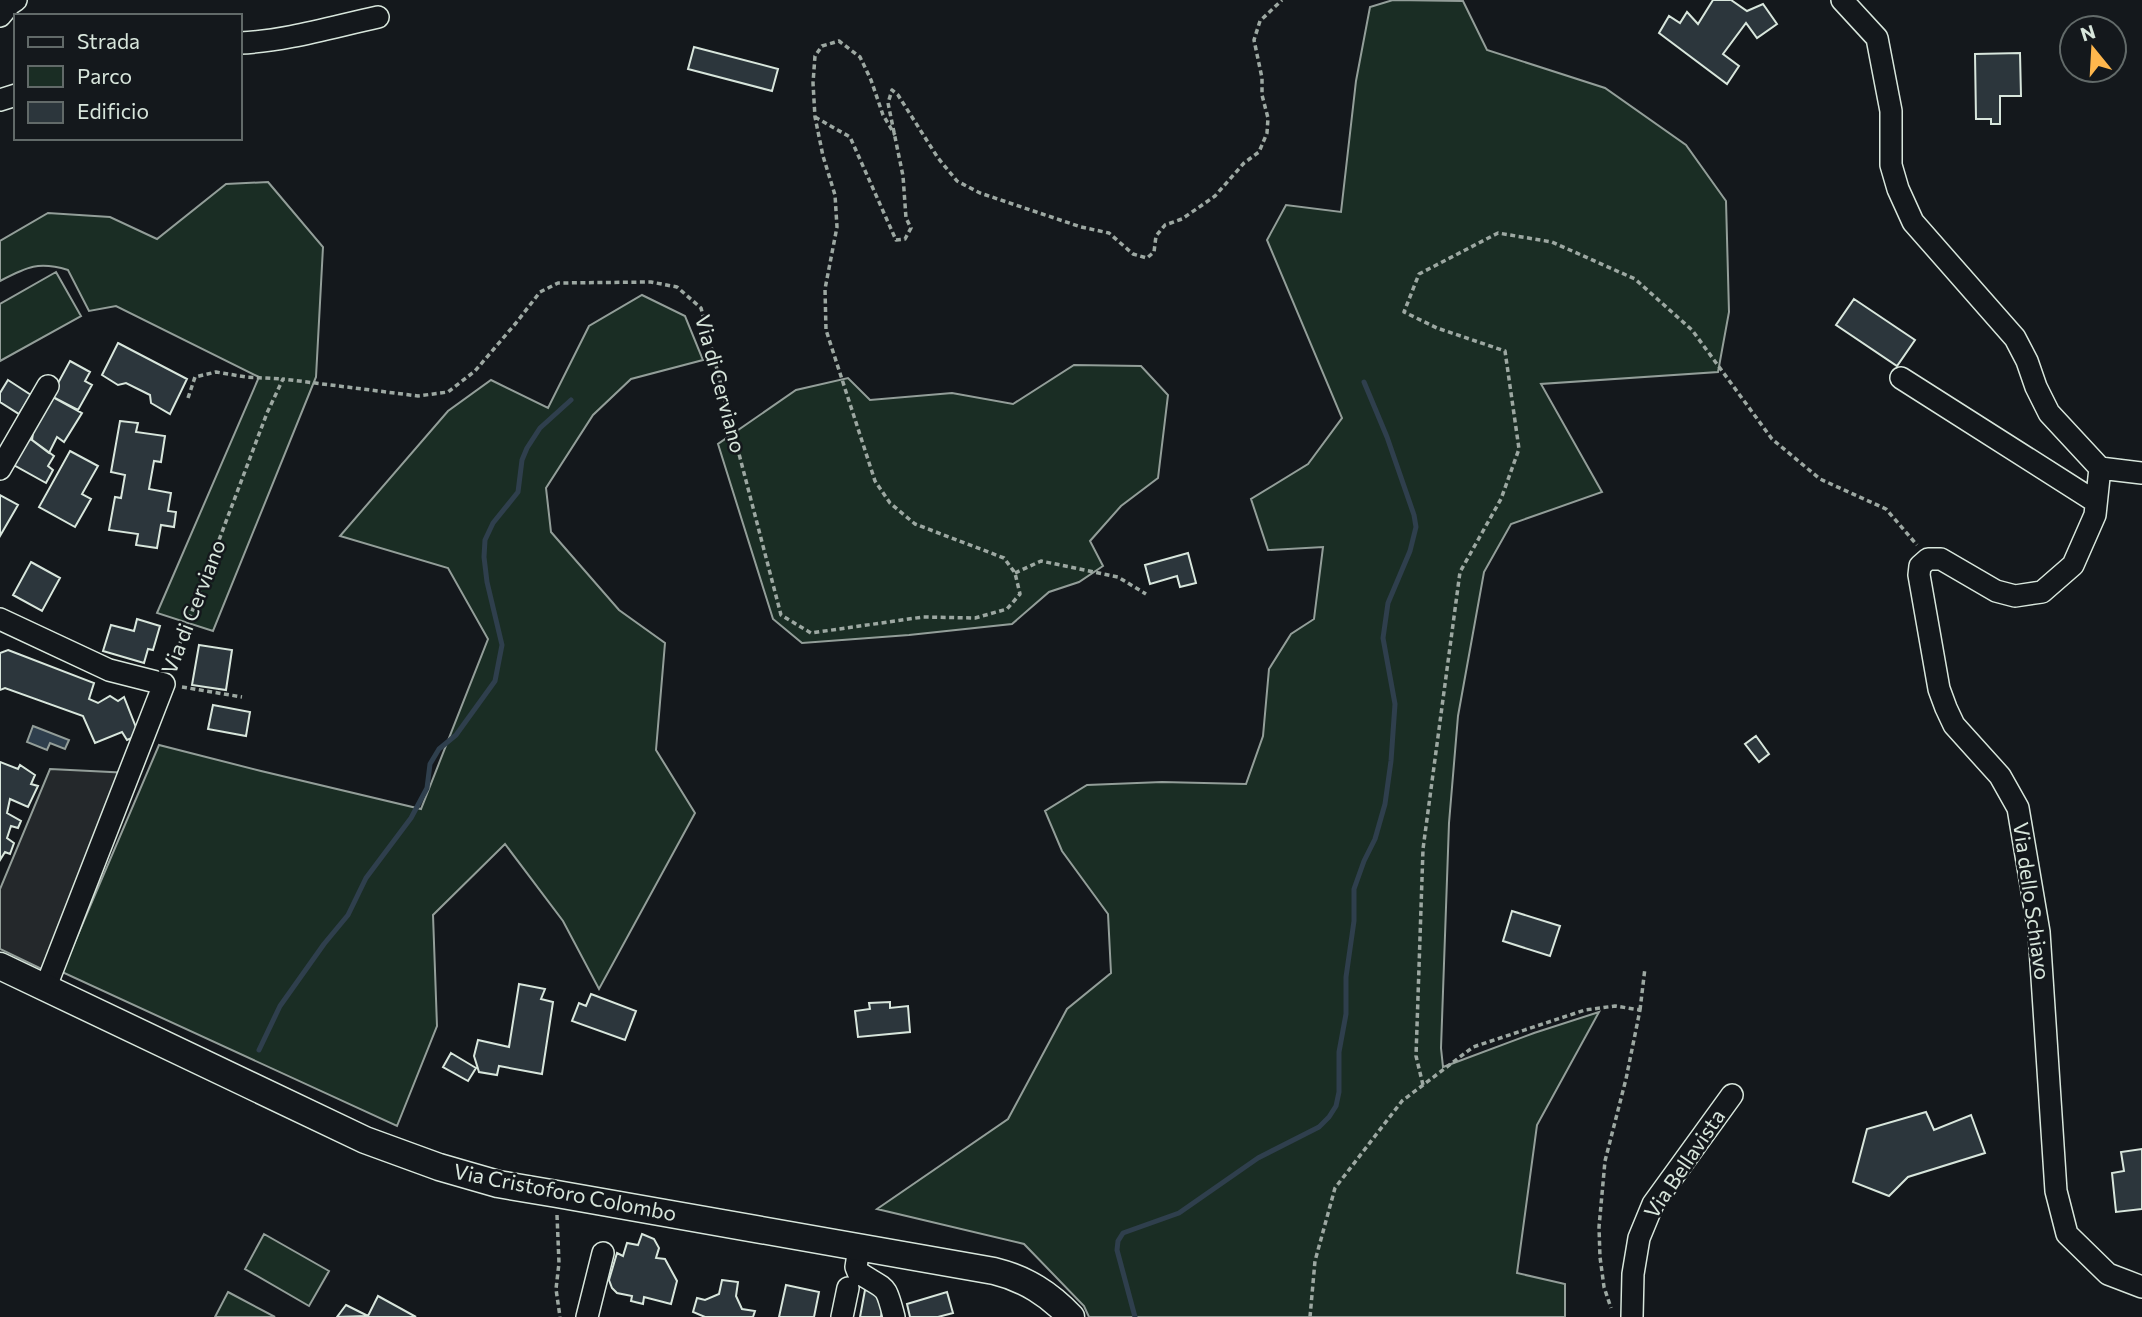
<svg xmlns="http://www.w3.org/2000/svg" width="2142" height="1317" font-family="Commissioner,sans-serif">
  <rect width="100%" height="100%" fill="#14181c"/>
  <path fill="#1a2d24" stroke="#939e99" stroke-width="2" d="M1393,0L1463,1L1487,50L1605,88L1686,145L1726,201L1729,312L1718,372L1541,384L1602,492L1511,524L1484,572L1458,716L1449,823L1441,1048L1443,1067L1534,1033L1599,1012L1537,1125L1517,1273L1565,1284V1317H1089L1084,1306L1024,1244L877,1209L1008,1119L1067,1009L1111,973L1108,914L1062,851L1045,811L1087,785L1162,782L1246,784L1263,736L1269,669L1291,634L1314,619L1323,547L1268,550L1251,499L1308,464L1342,418L1267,240L1286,205L1341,212L1356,81L1370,7Z
    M268,182L323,247L316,377L213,631L157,613L259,377L116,306L89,311L68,270C38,261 27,267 0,281V241L48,213L110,217L157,239L226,184Z
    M56,272L81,316L0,361V304Z
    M642,295L685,316L703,360L631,379L593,415L546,488L551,532L619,610L665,643L656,750L695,813L599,989L563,921L505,844L433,915L437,1026L397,1126L62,972L159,745L261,771L421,809L488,639L448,568L340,536L448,411L491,380L548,408L589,326Z
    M1074,365L1141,366L1168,395L1158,478L1121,506L1090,541L1103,566L1079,582L1049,592L1012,624L909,635L802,643L773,619L718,444L796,390L848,378L870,400L952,393L1013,404Z
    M264,1234L329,1271L309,1306L245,1269Z
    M228,1292L275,1317H215Z"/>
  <path fill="#24282b" stroke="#939e99" stroke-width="2" d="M50,769L130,773L52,974L0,949V889Z"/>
  <path fill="#2f3f4d" stroke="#939e99" stroke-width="2" d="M33,726L69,740L65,749L50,743L47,750L27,742Z"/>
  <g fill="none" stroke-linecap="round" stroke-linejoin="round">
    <path stroke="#2f3f4d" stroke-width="5" d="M259,1050L280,1006L324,944L348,915L366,878L411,818L427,788L430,764L439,749L456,735L495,681L502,645L487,582L484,557L485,540L493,523L518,492L522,460L527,448L540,428L571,400
      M1135,1317L1117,1250L1118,1241L1123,1233L1179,1213L1258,1158L1319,1127L1329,1117L1336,1106L1339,1092V1052L1346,1014V977L1354,921V889L1364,861L1375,839L1385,804L1391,761L1395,704L1383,638L1388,603L1410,551L1416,527L1414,515L1387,437L1364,382"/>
  </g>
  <path fill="#2c363c" stroke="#d8e6dc" stroke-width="2" d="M1713,0H1731L1747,11L1763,4L1777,24L1757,38L1746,23L1723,54L1739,66L1727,84L1659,33L1669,16L1680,23L1687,12L1698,24Z
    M694,47L778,69L772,91L688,69Z
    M2020,53L2021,96H2000V124H1991V119H1976L1975,54Z
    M1854,299L1915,340L1897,366L1836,325Z
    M118,343L187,379L170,414L151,403L150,395L126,383L118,385L102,375Z
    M70,361L90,372L85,381L92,385L78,410L51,396Z
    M8,380L31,395L19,414L0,402V393Z
    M51,396L82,413L64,442L57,437L49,453L32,440L34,426Z
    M120,421L138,423L136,432L165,436L161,462L154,461L149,489L171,493L168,511L176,512L174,527L161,525L157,548L136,545L138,534L109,530L115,497L121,498L125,475L111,472Z
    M25,438L32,440L54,456L48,466L53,470L46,483L12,464Z
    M70,451L98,466L82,494L91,499L75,527L39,507Z
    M0,495L18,505L0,536Z
    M1188,553L1196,583L1180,587L1177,576L1150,584L1145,565Z
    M31,562L60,578L42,611L13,595Z
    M137,619L160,626L153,650L148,649L144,663L103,651L111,625L134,631Z
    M199,645L232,650L226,690L192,685Z
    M8,650L94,683L89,699L98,703L110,696L118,701L124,697L139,735L127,740L122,732L95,743L83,716L5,688L0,690V653Z
    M213,705L250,712L246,736L208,729Z
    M1756,736L1769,754L1759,762L1745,744Z
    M0,762L18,769L20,765L35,775L31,784L38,786L28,807L10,799L7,813L21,821L18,828L11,826L7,838L14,843L10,854L5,852L0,860Z
    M1512,911L1560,926L1550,956L1503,941Z
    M519,984L545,989L541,999L553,1002L542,1074L499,1066L497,1075L479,1072L474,1056L478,1040L509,1047Z
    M591,994L636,1011L625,1040L572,1021L579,1003L586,1006Z
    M890,1002V1008L908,1006L910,1032L858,1037L855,1011L870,1009L869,1003Z
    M451,1053L476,1068L468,1081L443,1067Z
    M1926,1112L1934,1130L1971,1115L1985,1153L1908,1177L1889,1196L1853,1182L1867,1129Z
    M2142,1149V1209L2116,1212L2112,1173L2124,1171L2121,1152Z
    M642,1234L654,1239L659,1248L656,1258L665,1259L677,1281L671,1304L644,1297L643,1304L631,1301L632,1296L617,1293L612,1288L609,1280L617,1253L623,1256L627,1243L638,1245Z
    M722,1280L738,1282L736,1296L742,1309L755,1311L753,1317H705L693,1312L697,1298L705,1300L719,1294Z
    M786,1285L819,1292L814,1317H779Z
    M865,1290L876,1292L882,1308L881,1317H860Z
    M947,1292L953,1313L938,1317H910L907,1304Z
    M378,1296L416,1317H364L368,1316Z
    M346,1305L368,1316L337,1317Z"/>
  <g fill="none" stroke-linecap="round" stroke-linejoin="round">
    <g stroke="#d8e6dc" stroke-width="24">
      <path id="minor" d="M1842,0L1877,38L1891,111V165L1898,189L1913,222L2015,338L2027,361L2036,387L2049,413L2100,468L2142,473
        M0,16L10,4L16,0
        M240,43C286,41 332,27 378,17
        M0,100L16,95
        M1901,378L2096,502
        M2100,468L2095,515L2073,565L2042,592L2015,596L1996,591L1941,559H1928L1920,566L1919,575L1939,689L1946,708L1954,725L2000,776L2018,808L2039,932L2056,1191L2067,1234L2108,1274L2142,1287
        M0,469L48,386
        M0,619L109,670L164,684L45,989
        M859,1248L856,1267L858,1272C886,1291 885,1281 894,1317
        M587,1317L603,1253
        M842,1317L848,1288
        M1632,1317L1633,1274L1639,1238L1653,1204L1732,1095"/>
    </g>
    <g stroke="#d8e6dc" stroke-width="29">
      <path id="major" d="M0,966L365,1140L439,1167L498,1184L557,1194L994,1271C1026,1279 1049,1294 1071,1317"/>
    </g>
    <path stroke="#9da8a2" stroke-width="3.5" stroke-dasharray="5 3.5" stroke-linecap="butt" d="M815,117L850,137L896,240L905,239L911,228L906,218L903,176L888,103L892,90L898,95L938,158L957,181L980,193L1081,227L1109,233L1133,254L1147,258L1154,252L1156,236L1165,225L1182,219L1215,196L1244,163L1259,152L1267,133L1268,118L1262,95V78L1254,40L1260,21L1282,0
      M188,398L195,377L216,372L246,377L282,379
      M1015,573L1041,561L1118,577L1146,594
      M171,667L267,413L283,379L418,396L448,392L475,371L516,323L540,292L558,283L651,282L677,287L701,308L781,615L811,633L923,617L975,618L1007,609L1020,594L1015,573L1004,558L915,524L890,503L875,481L826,330L825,289L837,227L835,195L823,156L815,117L813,83L815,56L822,46L839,41L860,57L871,80L883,115L895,135
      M182,687L242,697
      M1640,1010L1645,968
      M1423,1085L1416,1056L1423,849L1460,572L1501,499L1519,449L1505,351L1437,328L1404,312L1419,274L1498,233L1552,242L1635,279L1692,330L1772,439L1820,479L1886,509L1917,545
      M557,1215L559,1263L556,1289L560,1317
      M1310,1317L1315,1261L1335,1188L1402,1101L1473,1047L1585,1010L1615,1006L1640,1010L1626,1079L1605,1161L1599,1227L1600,1257L1604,1287L1611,1308"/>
    <use href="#minor" stroke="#14181c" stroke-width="21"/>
    <use href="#major" stroke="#14181c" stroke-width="26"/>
  </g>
  <g text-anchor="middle" stroke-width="5" stroke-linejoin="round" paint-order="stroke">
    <g font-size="21" fill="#d8e6dc" stroke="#14181c">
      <text transform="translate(720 384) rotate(75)" y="7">Via di Cerviano</text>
      <text transform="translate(194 607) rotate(-69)" y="7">Via di Cerviano</text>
      <text transform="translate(2031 901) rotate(82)" y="7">Via dello Schiavo</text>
      <text transform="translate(1685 1164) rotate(-56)" y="7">Via Bellavista</text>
      <text transform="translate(565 1193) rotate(11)" y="7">Via Cristoforo Colombo</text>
    </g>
  </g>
  <rect x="14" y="14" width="228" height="126" fill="#14181c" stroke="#626a69" stroke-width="2"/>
  <rect x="28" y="37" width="35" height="10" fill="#14181c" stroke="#626a69" stroke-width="2"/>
  <text x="77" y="49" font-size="21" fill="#d8e6dc">Strada</text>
  <rect x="28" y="66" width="35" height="21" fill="#1a2d24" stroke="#626a69" stroke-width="2"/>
  <text x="77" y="84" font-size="21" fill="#d8e6dc">Parco</text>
  <rect x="28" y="102" width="35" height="21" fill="#2c363c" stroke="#626a69" stroke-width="2"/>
  <text x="77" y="119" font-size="21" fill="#d8e6dc">Edificio</text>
  <g transform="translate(2093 49) rotate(342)"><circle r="33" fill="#14181c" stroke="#626a69" stroke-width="2"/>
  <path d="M0-5L12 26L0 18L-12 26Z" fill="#ffb74d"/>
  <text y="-10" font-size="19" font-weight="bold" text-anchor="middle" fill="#d8e6dc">N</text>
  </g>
</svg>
